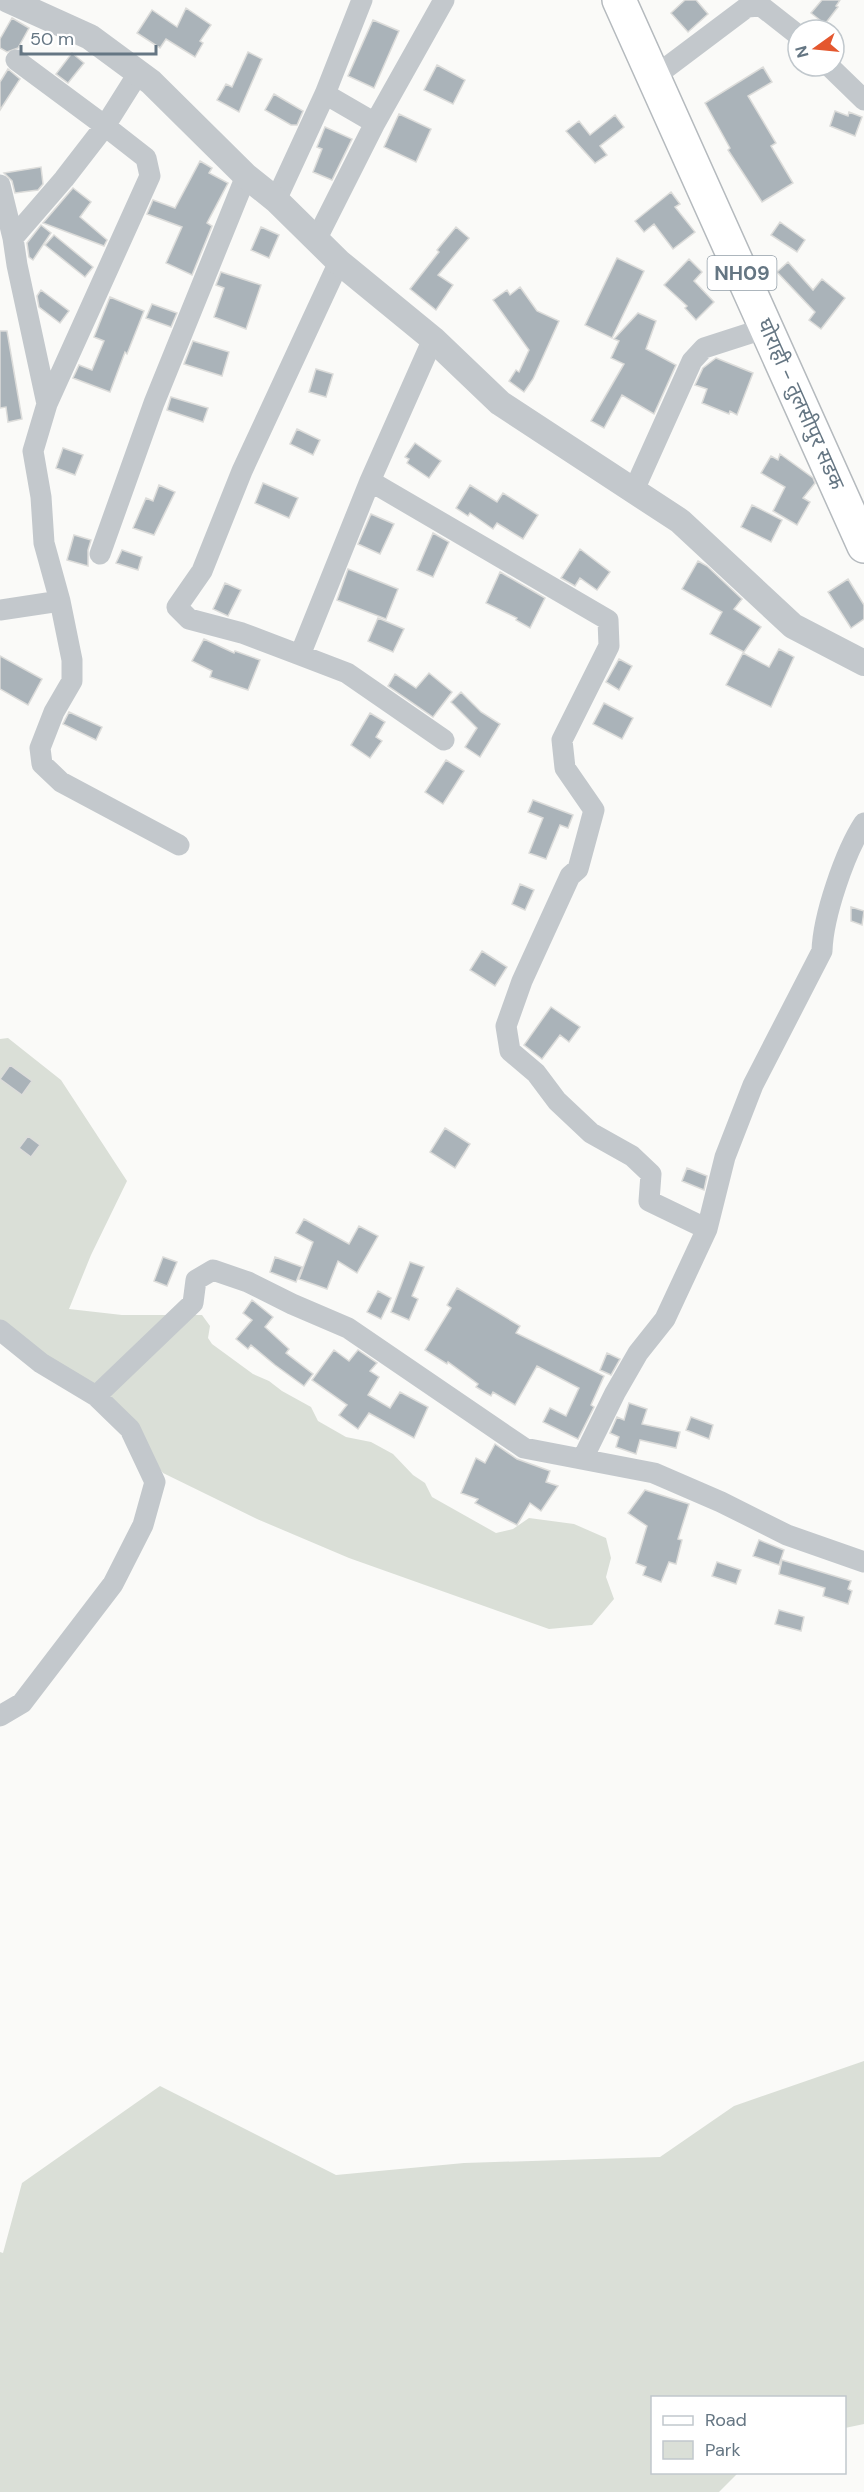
<svg xmlns="http://www.w3.org/2000/svg" width="864" height="2492" font-family="'DM Sans','Noto Sans Devanagari',sans-serif">
  <rect width="100%" height="100%" fill="#fafaf8"/>
  <path fill="#dadfd7" d="M8,1038L61,1080L127,1181L91,1255L69,1309L122,1315H202L210,1326L208,1338L212,1344L253,1374L269,1381L282,1391L311,1407L318,1421L346,1437L371,1442L393,1454L413,1475L425,1483L432,1497L496,1533L513,1529L529,1518L574,1524L606,1538L611,1558L606,1577L614,1599L592,1625L549,1629L349,1558L257,1519L163,1473L145,1452L0,1325V1039Z
    M864,2061V2424L845,2428L844,2398H652V2472L738,2473L719,2492H0V2252L3,2253L22,2183L160,2086L336,2175L464,2163L660,2157L734,2106Z"/>
  <path fill="#aab3b9" stroke="#dcdcda" stroke-width="1.5" d="M685,0H696L708,14L688,32L671,13Z
    M822,0H840L836,6L838,7L825,24L811,13Z
    M186,8L211,25L200,41L203,43L195,57L166,39L160,48L137,33L152,10L177,27Z
    M12,18L29,28L18,48L7,52L0,48V39Z
    M373,20L399,31L374,88L348,76Z
    M248,52L262,59L239,112L217,100L226,84L232,87Z
    M72,53L84,63L68,83L56,74Z
    M437,65L465,80L453,104L424,90Z
    M763,67L772,82L748,96L776,143L771,146L793,183L762,202L728,150L730,148L705,103Z
    M8,69L20,79L0,110V82Z
    M274,94L303,111L297,125H291L265,110Z
    M835,111L848,116L849,112L862,117L855,136L830,126Z
    M399,114L431,129L416,162L384,147Z
    M615,115L624,127L600,146L607,155L595,163L566,131L579,121L590,135Z
    M325,127L352,139L332,180L313,172L322,149L317,147Z
    M200,161L212,168L209,173L228,183L207,223L212,226L192,275L166,263L182,227L147,214L153,200L175,208Z
    M41,167L43,184L38,190L15,193L12,181L4,173Z
    M73,188L91,202L80,217L107,240L104,246L43,223Z
    M671,192L680,204L675,207L695,232L673,249L654,224L644,232L635,221Z
    M780,222L805,240L797,252L771,235Z
    M41,225L51,233L33,260L29,257L27,243Z
    M261,227L279,235L269,258L251,250Z
    M456,227L469,238L438,275L453,285L436,310L410,289L439,252L437,250Z
    M54,235L93,267L85,277L45,245Z
    M617,258L644,271L612,338L585,325Z
    M689,259L702,272L694,281L714,302L696,320L685,308L687,306L664,285Z
    M788,262L813,290L822,279L845,298L821,329L809,320L815,312L777,272Z
    M221,272L261,285L246,329L214,317L224,288L216,285Z
    M520,287L537,311L559,321L533,379L524,392L509,381L516,370L519,372L529,350L493,300L507,290L510,295Z
    M41,290L69,311L60,323L39,307L37,296Z
    M110,297L144,311L127,354L125,352L110,392L73,378L79,365L92,370L104,341L94,337Z
    M152,304L177,313L171,327L146,318Z
    M638,313L656,321L646,349L676,365L654,414L622,395L604,428L591,421L624,364L611,358L619,341L614,339Z
    M0,331H7L22,419L8,422L6,407L0,408Z
    M193,341L229,352L222,376L184,364Z
    M716,358L753,373L737,415L730,411L729,414L702,403L707,389L695,385L703,368Z
    M316,369L333,374L326,397L309,392Z
    M171,397L208,408L203,422L167,410Z
    M297,429L320,440L313,455L290,444Z
    M415,443L441,461L429,478L407,463L409,459L405,457Z
    M63,448L83,455L75,475L56,468Z
    M780,454L813,478L815,483L803,498L810,502L797,525L773,511L785,487L761,473L771,456L778,460Z
    M263,483L298,498L289,518L255,503Z
    M159,485L175,492L154,535L133,528L146,498L153,501Z
    M470,485L497,502L503,493L538,515L523,539L497,523L493,529L470,513L468,516L456,508Z
    M752,505L782,520L771,542L741,527Z
    M371,514L394,524L380,554L358,544Z
    M433,533L449,542L433,577L417,570Z
    M74,535L91,540L88,550V566L67,560Z
    M580,549L610,572L597,590L580,578L575,586L561,578Z
    M122,550L142,557L138,570L116,563Z
    M698,561L707,566L742,599L734,609L761,627L744,652L710,634L722,612L682,589Z
    M348,569L398,589L386,619L337,600Z
    M500,572L545,598L530,628L516,620L517,618L486,603Z
    M848,579L864,605V619L851,628L828,592Z
    M225,583L241,590L228,616L213,609Z
    M378,618L404,629L393,652L368,641Z
    M204,639L234,653L235,651L260,660L248,690L210,677L212,671L192,661Z
    M779,649L794,657L771,707L726,685L743,653L769,667Z
    M0,656L42,679L28,705L0,689Z
    M619,659L632,666L619,690L606,682Z
    M429,673L452,692L433,717L388,686L395,674L416,688Z
    M461,692L481,712L500,724L480,757L465,747L477,728L451,702Z
    M604,703L633,718L622,739L593,724Z
    M69,712L102,727L96,740L63,724Z
    M370,713L385,722L376,737L382,741L370,758L351,745Z
    M446,760L464,771L443,804L425,792Z
    M533,800L573,815L568,828L560,825L546,859L529,853L543,818L528,812Z
    M520,884L534,890L525,910L512,904Z
    M851,907L864,911L862,925L851,921Z
    M482,951L507,967L495,986L470,970Z
    M551,1007L580,1027L569,1042L560,1035L542,1059L524,1045Z
    M10,1065L32,1081L22,1095L0,1079Z
    M445,1128L470,1144L455,1168L430,1152Z
    M28,1136L40,1145L31,1157L19,1148Z
    M687,1168L707,1176L704,1190L682,1181Z
    M304,1219L349,1244L359,1226L378,1236L357,1273L338,1261L327,1289L299,1279L313,1242L296,1233Z
    M163,1257L177,1262L167,1286L154,1281Z
    M275,1257L302,1267L296,1282L270,1272Z
    M410,1262L424,1267L412,1296L418,1299L409,1320L391,1312Z
    M457,1288L520,1326L516,1333L604,1376L591,1405L594,1407L578,1439L543,1422L550,1408L566,1416L579,1388L537,1366L515,1405L493,1392L491,1396L476,1387L478,1384L448,1362L447,1364L425,1350L451,1308L447,1305Z
    M378,1291L391,1298L381,1319L367,1312Z
    M252,1300L273,1317L265,1327L289,1349L286,1353L313,1374L304,1386L275,1365L251,1345L248,1349L236,1339L252,1320L243,1313Z
    M334,1350L349,1361L358,1350L377,1363L370,1371L379,1377L368,1395L390,1408L400,1392L428,1407L414,1438L369,1413L358,1429L339,1415L347,1405L312,1380Z
    M607,1353L620,1359L611,1375L600,1370Z
    M629,1403L647,1409L642,1424L680,1432L676,1448L640,1440L636,1454L616,1447L619,1437L610,1433L617,1417L624,1420Z
    M691,1417L713,1425L709,1439L686,1430Z
    M495,1444L517,1459L550,1471L546,1482L558,1486L541,1511L530,1503L517,1525L475,1503L478,1499L461,1493L476,1458L485,1463Z
    M645,1490L689,1504L678,1539L682,1540L676,1564L669,1562L661,1582L643,1575L646,1567L636,1563L647,1526L628,1513Z
    M759,1540L784,1550L779,1565L753,1556Z
    M782,1560L851,1581L848,1589L852,1591L848,1604L823,1596L825,1588L779,1574Z
    M717,1562L741,1570L736,1584L712,1576Z
    M779,1610L804,1617L801,1631L775,1624Z"/>
  <g fill="none" stroke-linecap="round" stroke-linejoin="round">
    <g stroke="#b5babe" stroke-width="36">
      <path id="primary" d="M619,0L864,546"/>
    </g>
    <path stroke="#c3c8cc" stroke-width="21" d="M16,60L105,126L64,179L13,238L17,265L47,404
      M829,66L864,100
      M139,72L105,126L146,158L150,176L47,404L33,451L41,497L44,543L60,601L72,660V681L54,712L40,748L42,764L61,782L179,845
      M654,77L747,7L761,6L798,35
      M325,94L375,123
      M0,185L13,238
      M276,200L325,94L362,0
      M316,240L375,123L444,0
      M433,339L370,481L300,655L347,673L444,740
      M370,481L608,620L609,646L562,740L565,768L594,810L578,869L570,876L522,981L506,1026L510,1051L536,1073L557,1101L591,1133L632,1156L651,1174L649,1201L707,1229
      M634,490L692,361L704,348L766,328
      M100,554L154,403L246,176
      M0,610L60,601
      M300,655L242,633L189,619L177,607L202,571L242,471L339,262
      M0,1330L41,1363L96,1396L130,1429L155,1482L143,1525L113,1584L22,1703L0,1716
      M96,1396L193,1303L196,1280L213,1270L248,1282L292,1304L348,1328L524,1448L654,1473L721,1502L787,1535L864,1562
      M583,1458L615,1393L638,1353L665,1319L707,1229L725,1157L753,1085L822,951C823,916 845,852 864,823"/>
    <path stroke="#c3c8cc" stroke-width="26" d="M8,0L90,37L151,82L246,176L276,200L339,262L433,339L500,403L680,521L793,626L864,663"/>
    <use href="#primary" stroke="#fff" stroke-width="33"/>
  </g>
  <g text-anchor="middle" stroke-width="6" stroke-linejoin="round" paint-order="stroke">
    <rect fill="#fff" stroke="#939fa8" stroke-width="1.5" x="707.5" y="256" width="69" height="34" rx="4.5"/>
    <g font-size="20" font-weight="bold" fill="#657683">
      <text x="742" y="280">NH09</text>
    </g>
    <g font-size="21" fill="#657683" stroke="#fff">
      <text transform="translate(801 404) rotate(66)" y="7">घोराही - तुलसीपुर सडक</text>
    </g>
  </g>
  <rect x="651" y="2396" width="195" height="78" fill="#ffffff" stroke="#c1c8cd" stroke-width="1.5"/>
  <rect x="663" y="2416" width="30" height="9" fill="#ffffff" stroke="#c1c8cd" stroke-width="1.5"/>
  <text x="705" y="2426" font-size="18" fill="#657683">Road</text>
  <rect x="663" y="2441" width="30" height="18" fill="#dadfd7" stroke="#c1c8cd" stroke-width="1.5"/>
  <text x="705" y="2456" font-size="18" fill="#657683">Park</text>
  <g transform="translate(816 48) rotate(255)"><circle r="28" fill="#ffffff" stroke="#c1c8cd" stroke-width="1.5"/>
  <path d="M0-4.5L10 22L0 15L-10 22Z" fill="#e4572e"/>
  <text y="-9" font-size="16" font-weight="bold" text-anchor="middle" fill="#657683">N</text>
  </g>
  <path d="M21 45v9h135v-9" fill="none" stroke="#657683" stroke-width="3"/>
  <text x="30" y="45" font-size="18" fill="#657683" stroke="#ffffff" stroke-width="4.5" paint-order="stroke">50 m</text>
</svg>
